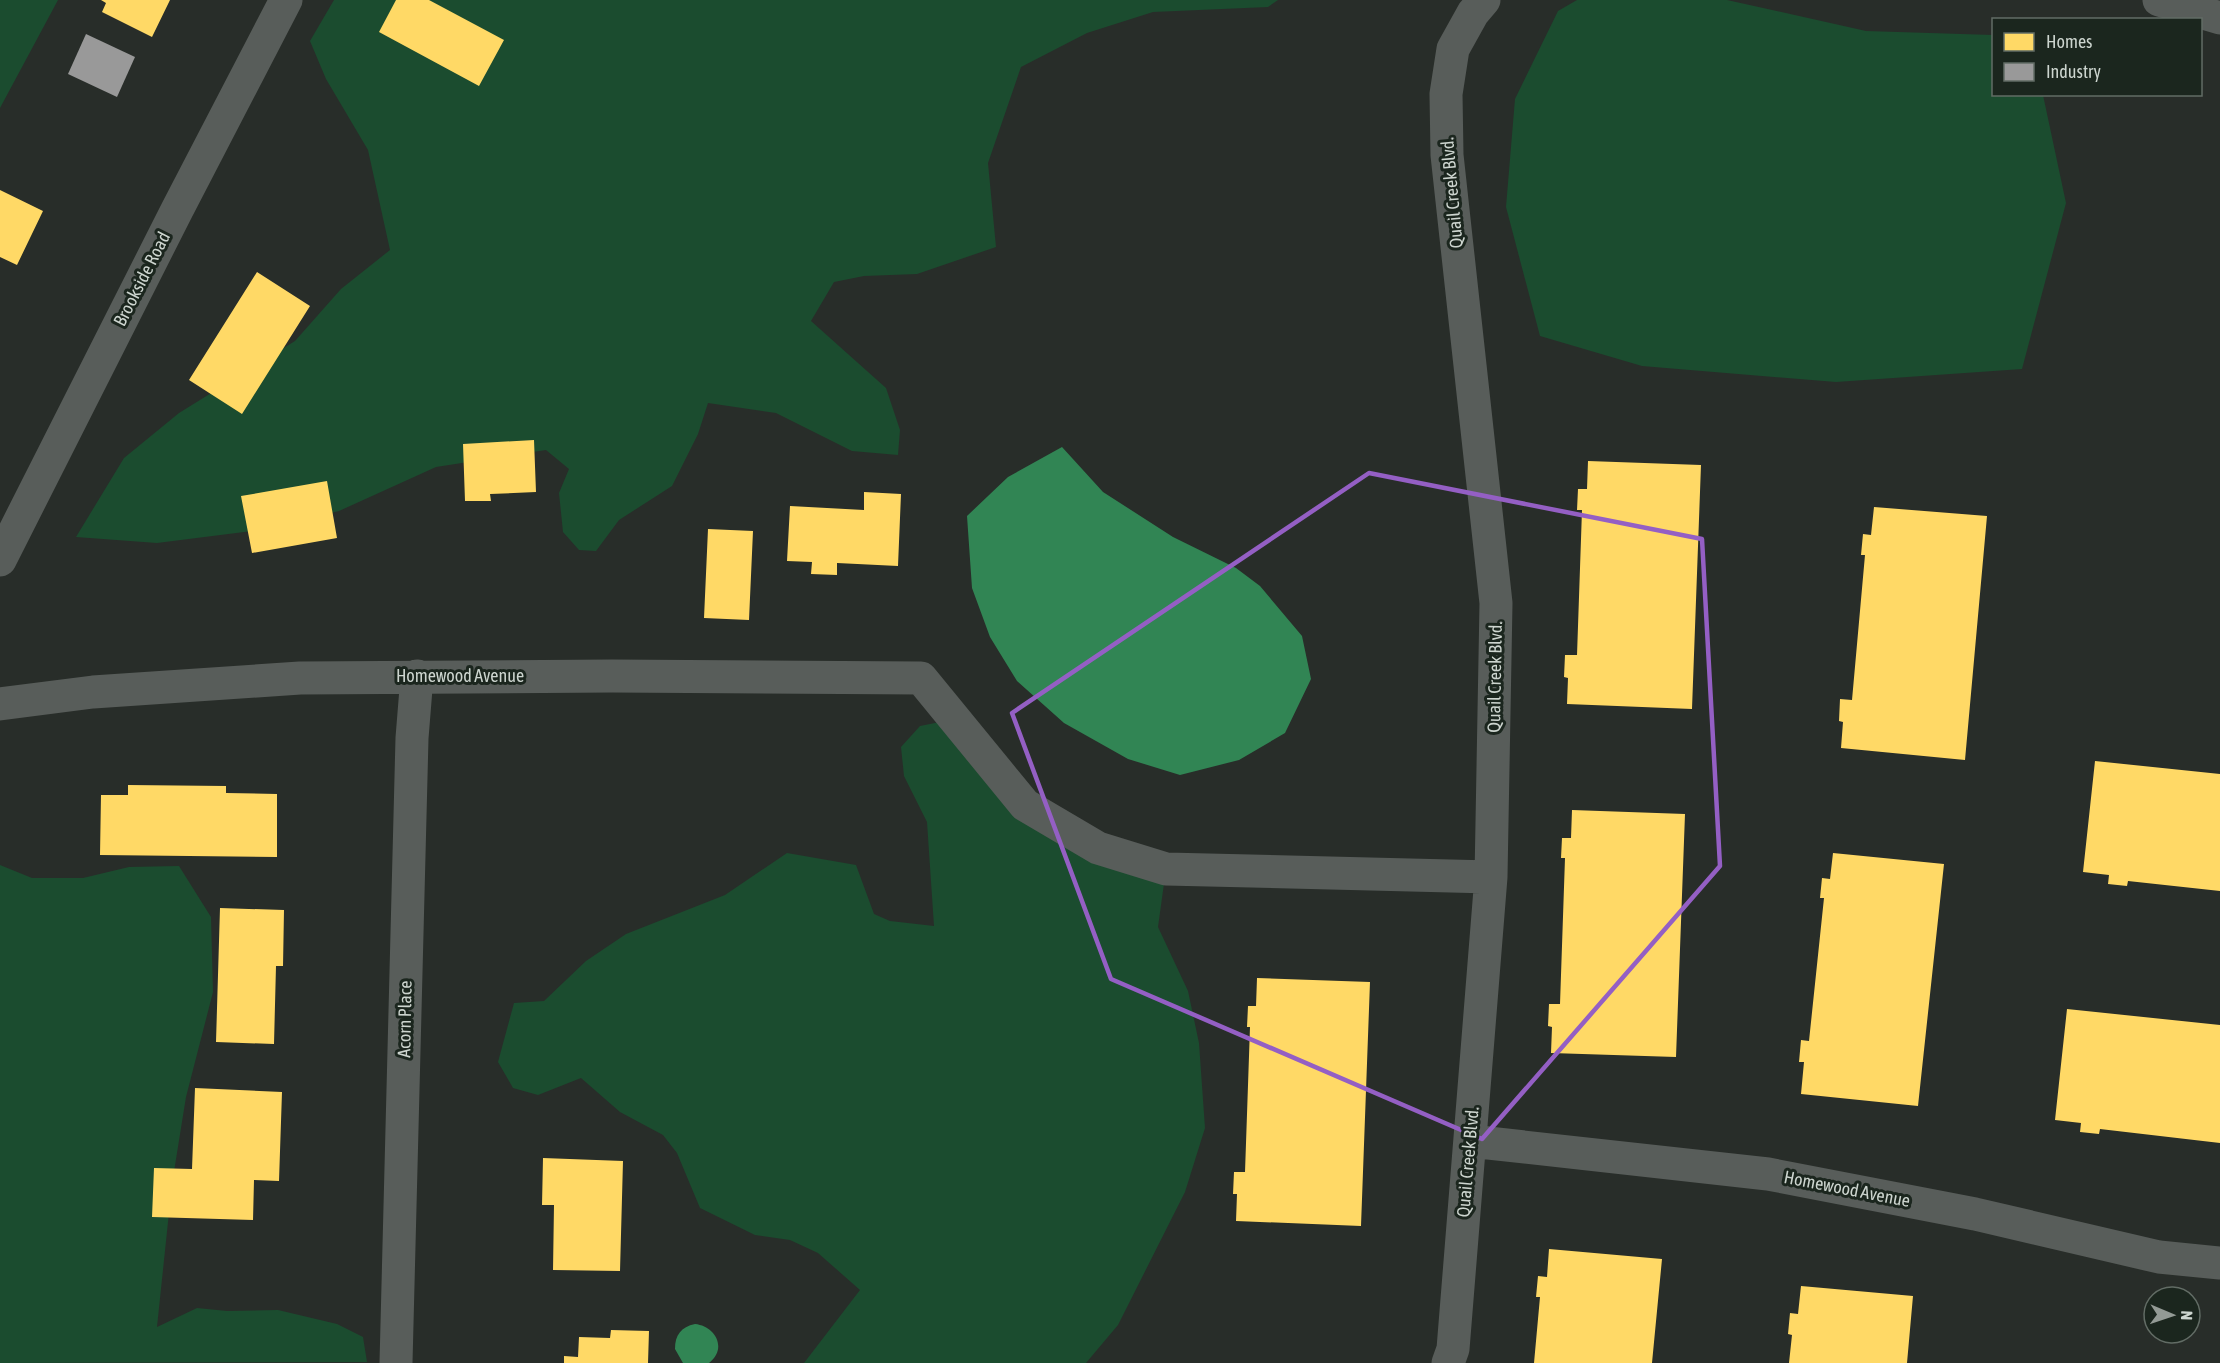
<svg xmlns="http://www.w3.org/2000/svg" width="2220" height="1363" font-family="'Asap Condensed',sans-serif">
  <rect width="100%" height="100%" fill="#282d29"/>
  <path fill="#1b4c2f" d="M0,0H58L0,108Z
    M334,0H1278L1268,7L1153,12L1087,33L1021,67L988,163L996,247L917,274L864,276L834,282L811,321L886,388L900,430L898,455L852,451L776,413L708,403L698,434L672,486L619,520L596,551L579,550L563,532L559,493L569,469L546,450L436,467L339,511L259,530L157,543L76,537L124,458L179,413L295,341L341,289L390,250L368,150L326,79L310,41Z
    M1577,0H1727L1866,31L1993,35L1994,94L2043,95L2066,203L2022,369L1836,382L1642,366L1540,336L1506,207L1515,99L1558,11Z
    M955,719L1025,805L1166,869L1158,927L1188,991L1199,1043L1205,1128L1185,1192L1118,1325L1086,1363H804L860,1290L818,1253L790,1240L755,1235L700,1208L677,1153L663,1135L620,1112L581,1078L538,1095L513,1088L498,1062L514,1003L544,1001L586,961L626,934L725,895L787,853L856,865L874,914L890,921L934,926L927,822L904,776L901,747L920,726Z
    M0,865L32,878H83L129,867L179,866L211,917L213,992L186,1097L172,1184L157,1327L197,1308L227,1311L278,1310L337,1324L363,1337L367,1362L0,1363Z"/>
  <path fill="#318554" d="M1062,447L1103,492L1173,537L1236,568L1260,586L1302,636L1311,679L1285,733L1239,760L1180,775L1128,759L1064,723L1017,681L990,637L972,588L967,516L1008,477Z
    M695,1324C715,1326 728,1348 709,1363H683L675,1349C675,1335 681,1327 695,1324Z"/>
  <path fill="#ffd966" d="M101,0H170L152,37L102,12L106,3Z
    M396,0H429L504,40L479,86L379,32Z
    M0,190L43,211L17,265L0,257Z
    M257,272L310,306L242,414L189,380Z
    M534,440L536,492L490,494L491,501H465L463,444Z
    M1588,461L1701,465L1692,709L1567,704L1568,678L1564,677L1565,655H1577L1582,510H1577L1578,489H1587Z
    M327,481L337,538L252,553L241,496Z
    M864,492L901,494L898,566L837,563V575L811,574L812,562L787,561L790,506L864,510Z
    M1874,507L1987,516L1965,760L1841,748L1843,722L1839,721L1840,699L1852,700L1865,555H1861L1863,534L1871,535Z
    M708,529L753,531L749,620L704,618Z
    M2095,761L2220,774V891L2128,881L2127,886L2108,884L2109,875L2083,872Z
    M128,785L226,786V793L277,794V857L100,855L101,795H128Z
    M1572,810L1685,814L1676,1057L1551,1053L1552,1027L1548,1026L1549,1004H1560L1565,858H1561L1562,838H1571Z
    M1833,853L1944,864L1918,1106L1801,1094L1804,1062H1799L1801,1040L1809,1041L1824,898H1820L1822,878L1830,879Z
    M220,908L284,910L283,966H276L274,1044L216,1042Z
    M1257,978L1370,982L1361,1226L1236,1221L1237,1194H1233L1234,1172H1245L1250,1027H1247L1248,1006H1256Z
    M2067,1009L2220,1025V1143L2100,1129L2099,1134L2080,1132L2081,1123L2055,1120Z
    M195,1088L282,1092L279,1181L254,1180L253,1220L152,1217L154,1168L192,1169Z
    M543,1158L623,1161L620,1271L553,1270L554,1205H542Z
    M1549,1249L1662,1259L1652,1363H1534L1540,1297H1536L1538,1276L1547,1277Z
    M1801,1286L1913,1296L1907,1363H1789L1792,1335L1788,1334L1790,1313L1798,1314Z
    M611,1330L649,1331L648,1363H564V1356L578,1357L579,1337L610,1338Z"/>
  <path fill="#999" d="M86,34L135,57L117,97L68,74Z"/>
  <g fill="none" stroke-linecap="round" stroke-linejoin="round">
    <path stroke="#585d5a" stroke-width="33" d="M2159,0L2220,18
      M0,560L177,210L286,0
      M0,704L93,692L300,678L612,676L921,678L1025,805L1098,848L1166,869L1491,877
      M1470,1141L1768,1174L1975,1214L2159,1257L2220,1263
      M396,1363L412,738L417,676
      M1448,1363L1453,1349L1491,877L1496,603L1447,155L1446,94L1453,49L1473,13L1484,0"/>
  </g>
  <path fill="none" stroke="#945fc4" stroke-width="4.5" stroke-linejoin="round" d="M1369,473L1702,539L1720,866L1482,1139L1111,979L1012,713Z"/>
  <g text-anchor="middle" stroke-width="6" stroke-linejoin="round" paint-order="stroke">
    <g font-size="18" fill="#cdd5cf" stroke="#1b261e">
      <text transform="translate(1452 193) rotate(-95)" y="6">Quail Creek Blvd.</text>
      <text transform="translate(142 279) rotate(-63)" y="6">Brookside Road</text>
      <text x="460" y="682">Homewood Avenue</text>
      <text transform="translate(1495 677) rotate(-89)" y="6">Quail Creek Blvd.</text>
      <text transform="translate(405 1019) rotate(-89)" y="6">Acorn Place</text>
      <text transform="translate(1468 1162) rotate(-85)" y="6">Quail Creek Blvd.</text>
      <text transform="translate(1847 1189) rotate(11)" y="6">Homewood Avenue</text>
    </g>
  </g>
  <rect x="1992" y="18" width="210" height="78" fill="#1b261e" stroke="#626c65" stroke-width="1.5"/>
  <rect x="2004" y="33" width="30" height="18" fill="#ffd966" stroke="#626c65" stroke-width="1.5"/>
  <text x="2046" y="48" font-size="18" fill="#cdd5cf">Homes</text>
  <rect x="2004" y="63" width="30" height="18" fill="#999999" stroke="#626c65" stroke-width="1.5"/>
  <text x="2046" y="78" font-size="18" fill="#cdd5cf">Industry</text>
  <g transform="translate(2172 1315) rotate(92)"><circle r="28" fill="#1b261e" stroke="#626c65" stroke-width="1.5"/>
  <path d="M0-4.5L10 22L0 15L-10 22Z" fill="#939a95"/>
  <text y="-9" font-size="16" font-weight="bold" text-anchor="middle" fill="#cdd5cf">N</text>
  </g>
</svg>
